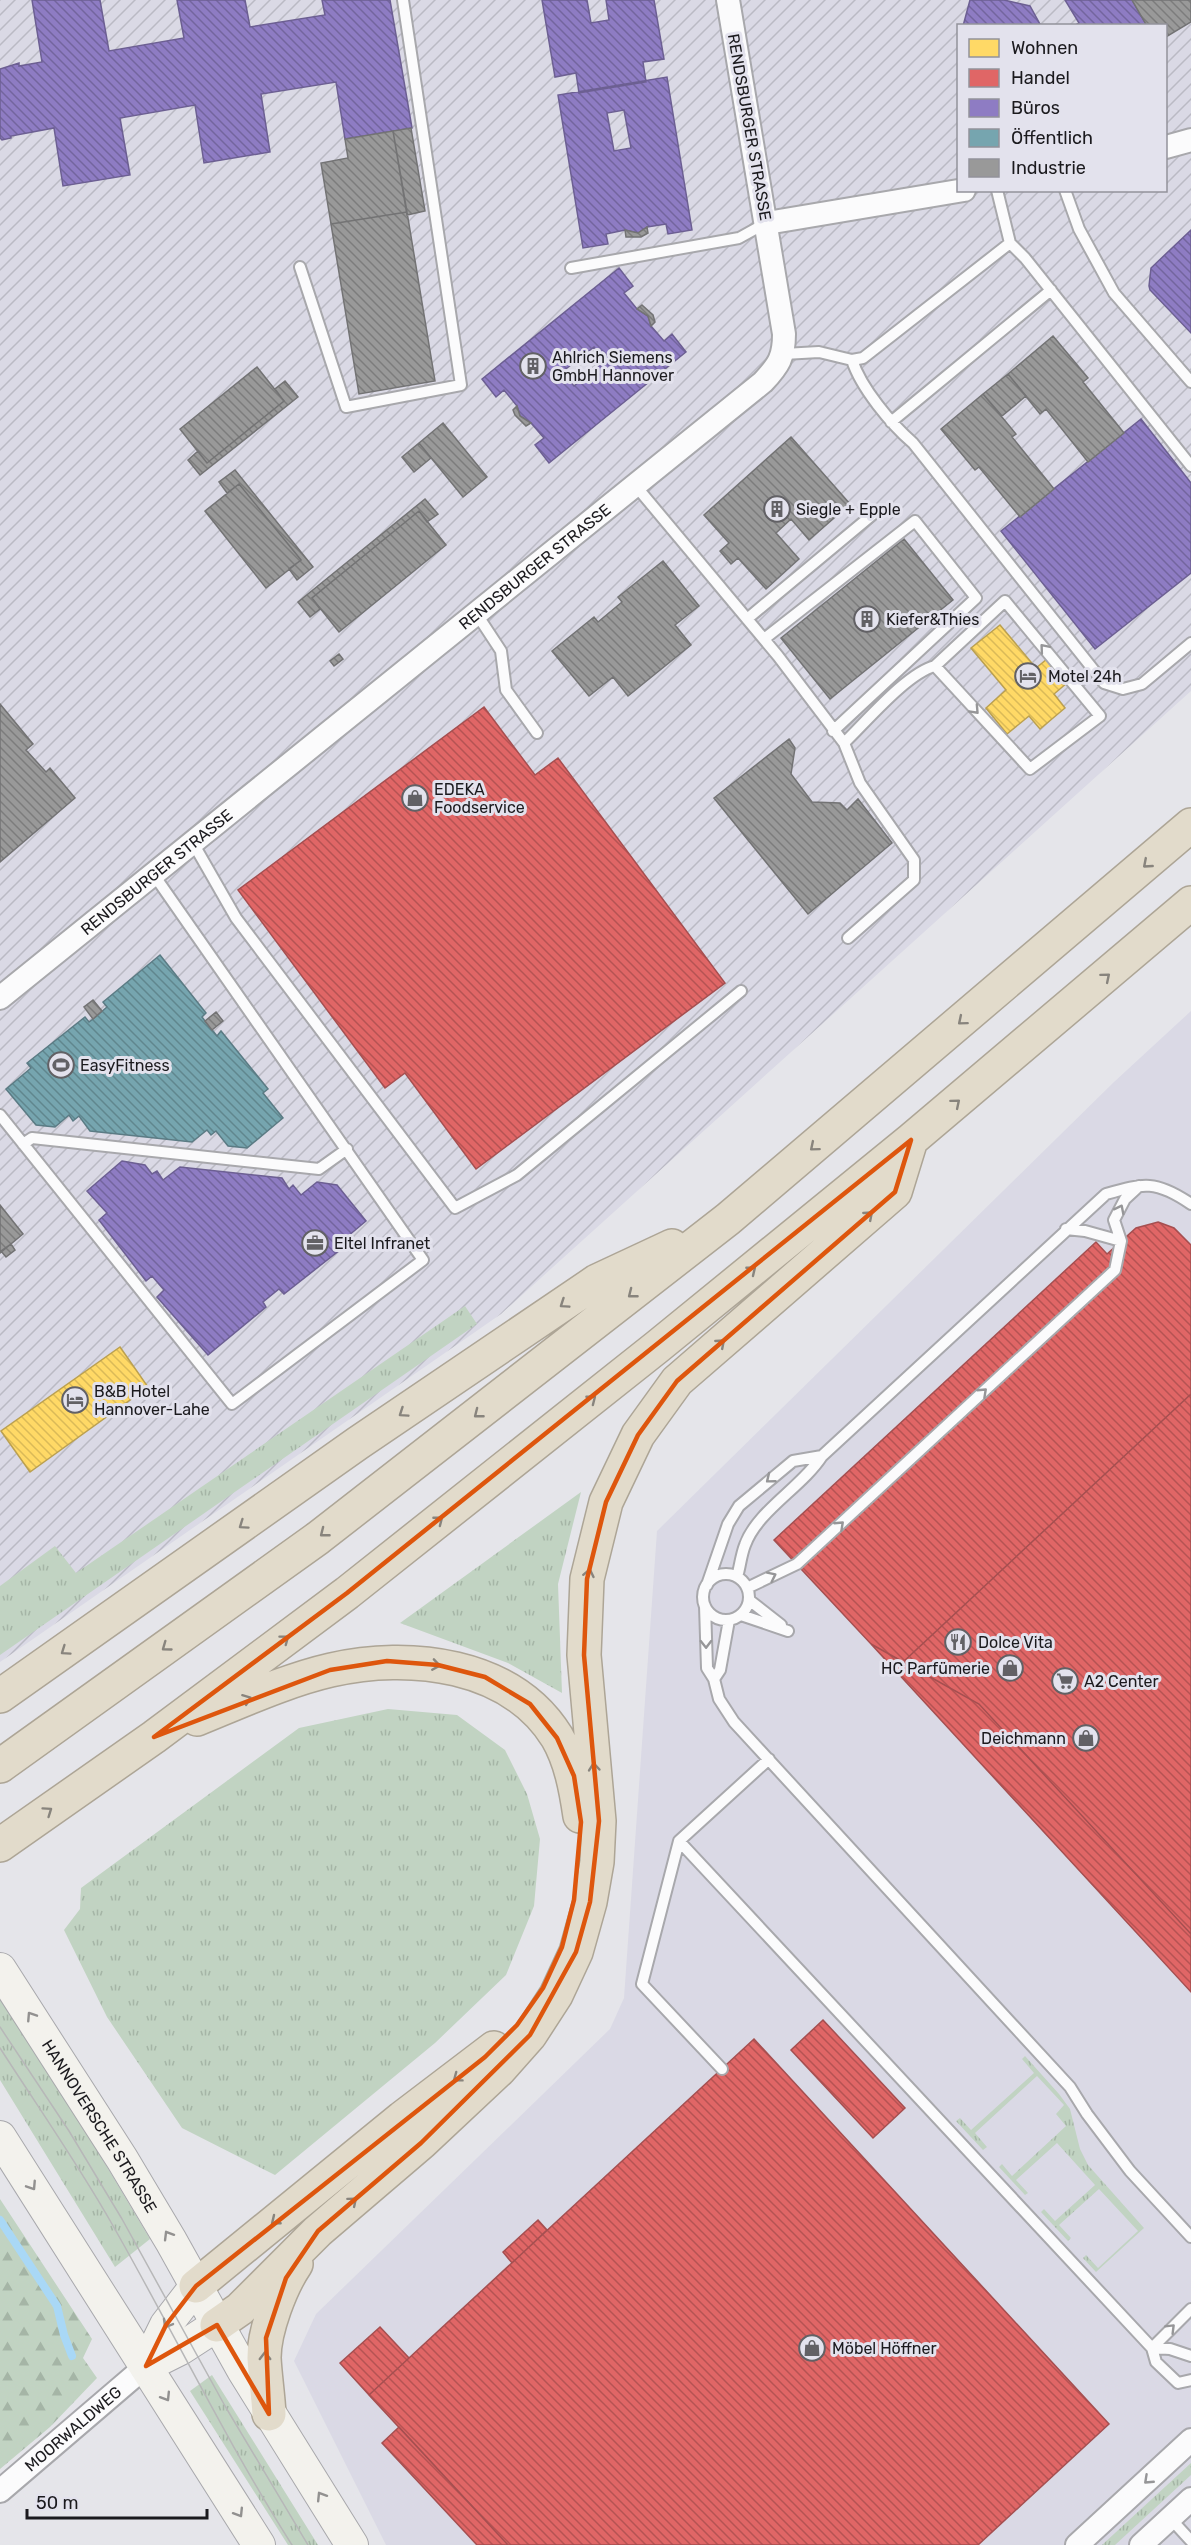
<svg xmlns="http://www.w3.org/2000/svg" width="1191" height="2545" font-family="Rubik,sans-serif">
  <defs>
    <pattern id="industrial-furrows" width="10" height="10" patternUnits="userSpaceOnUse" patternTransform="scale(1.5)"><rect width="10" height="10" fill="#dad9e5"/><path d="M-1 1l2-2M0 10L10 0M9 11l2-2" fill="none" stroke="#babac4"/></pattern>
    <pattern id="grass-tufts" width="24" height="20" patternUnits="userSpaceOnUse" patternTransform="scale(1.5)"><rect width="24" height="20" fill="#c1d3c2"/><path d="M3 7l-1-3M5 7V3M7 7l1-3M15 17l-1-3M17 17v-4M19 17l1-3" fill="none" stroke="#a5b5a6"/></pattern>
    <pattern id="forest-firs" width="22" height="20" patternUnits="userSpaceOnUse" patternTransform="scale(1.5)"><rect width="22" height="20" fill="#c1d3c2"/><path d="M5 1l3.5 6h-7zM16 11l3.5 6h-7z" fill="#a5b5a6"/></pattern>
    <pattern id="homes-back-hatch" width="6" height="6" patternUnits="userSpaceOnUse" patternTransform="scale(1.5)"><rect width="6" height="6" fill="#ffd966"/><path d="M-1 5l2 2M0 0l6 6M5-1l2 2" fill="none" stroke="#daba58"/></pattern>
    <pattern id="shops-back-hatch" width="6" height="6" patternUnits="userSpaceOnUse" patternTransform="scale(1.5)"><rect width="6" height="6" fill="#e06666"/><path d="M-1 5l2 2M0 0l6 6M5-1l2 2" fill="none" stroke="#b55353"/></pattern>
    <pattern id="offices-back-hatch" width="6" height="6" patternUnits="userSpaceOnUse" patternTransform="scale(1.5)"><rect width="6" height="6" fill="#8e7cc3"/><path d="M-1 5l2 2M0 0l6 6M5-1l2 2" fill="none" stroke="#73659e"/></pattern>
    <pattern id="public-back-hatch" width="6" height="6" patternUnits="userSpaceOnUse" patternTransform="scale(1.5)"><rect width="6" height="6" fill="#76a5af"/><path d="M-1 5l2 2M0 0l6 6M5-1l2 2" fill="none" stroke="#60868e"/></pattern>
    <pattern id="industry-back-hatch" width="6" height="6" patternUnits="userSpaceOnUse" patternTransform="scale(1.5)"><rect width="6" height="6" fill="#999"/><path d="M-1 5l2 2M0 0l6 6M5-1l2 2" fill="none" stroke="#7c7c7c"/></pattern>
  </defs>
  <rect width="100%" height="100%" fill="#e5e5ea"/>
  <path fill="#dad9e5" d="M1191,1011V2545H386L294,2361L316,2314L610,2029L624,1998L657,1531L1114,1082Z"/>
  <path fill="url(#industrial-furrows)" fill-rule="evenodd" d="M0,0H1191V691L501,1314L0,1662ZM958,26H1166V190H958Z"/>
  <path fill="url(#grass-tufts)" d="M465,1306L477,1324L0,1655V1586L55,1546L76,1573Z
    M581,1492L558,1584L562,1693L508,1663L400,1623Z
    M388,1709L457,1715L505,1750L527,1794L540,1839L534,1906L506,1975L435,2043L275,2175L182,2128L107,2017L64,1930L80,1909L81,1888L299,1728Z
    M0,1993L44,2061L150,2239L115,2267L0,2080Z
    M1025,2056L1059,2094L1070,2109L1080,2149L1088,2165L1144,2228L1096,2272L1083,2258L1086,2255L1098,2268L1138,2231L1099,2189L1059,2225L1071,2238L1068,2241L1041,2212L1044,2209L1055,2221L1095,2185L1057,2143L1016,2180L1028,2193L1025,2195L999,2167L1002,2164L1012,2176L1066,2126L1056,2114L1064,2105L1037,2076L975,2133L987,2147L983,2150L956,2121L960,2118L971,2130L1034,2073L1022,2059Z
    M212,2375L318,2545H288L190,2391Z
    M1191,2463V2475L1115,2545H1102Z"/>
  <path fill="url(#forest-firs)" d="M0,2199L92,2339L83,2358L97,2378L50,2427L0,2469Z"/>
  <path fill="url(#homes-back-hatch)" stroke="#bba050" stroke-width="1.5" d="M1000,625L1036,668L1047,659L1067,683L1054,694L1065,708L1040,729L1029,716L1007,734L986,708L1006,690L971,648Z
    M120,1347L148,1387L30,1472L1,1431Z"/>
  <path fill="url(#shops-back-hatch)" stroke="#a54f50" stroke-width="1.5" d="M484,707L535,775L558,758L725,983L476,1169L405,1073L385,1088L238,890Z
    M1158,1222L1174,1228L1191,1245V1394L903,1662L871,1644L774,1540L1096,1242L1107,1254L1136,1228Z
    M1191,1394V1934L979,1704L903,1662Z
    M871,1644L979,1704L1191,1934V1992Z
    M823,2020L905,2108L873,2138L791,2050Z
    M754,2039L1109,2424L978,2545H508L369,2395Z
    M538,2220L547,2230L512,2263L503,2252Z
    M380,2327L409,2358L369,2395L340,2363Z
    M399,2427L508,2545H477L382,2443Z"/>
  <path fill="url(#offices-back-hatch)" stroke="#6c5f92" stroke-width="1.5" fill-rule="evenodd" d="M32,0H100L109,51L184,38L177,0H245L250,27L325,15L322,0H390L412,128L345,139L336,82L261,94L270,152L204,163L195,105L120,118L130,175L63,186L54,128L11,136V138L2,140L0,138V69L19,63V66L42,62Z
    M542,0H587L591,23L609,20L606,0H654L664,59L643,62L646,82L579,93L576,73L555,77Z
    M970,0H1004L1030,6L1041,26H963Z
    M1065,0H1132L1147,26H1074L1079,23Z
    M667,77L692,230L668,234L666,224L647,227L638,233L625,230L606,234L608,244L583,248L558,95ZM624,110L631,148L614,151L607,113Z
    M1191,230V333L1150,290L1149,286L1151,268Z
    M619,268L633,286L624,293L637,309L648,316L651,326L664,341L672,334L686,352L549,463L535,445L544,438L531,423L520,416L517,406L504,390L496,397L482,379ZM594,347L605,361L574,386L562,372Z
    M1141,419L1191,483V573L1095,649L1001,531Z
    M122,1161L145,1165L152,1174L157,1171L163,1180L180,1167L282,1178L289,1189L293,1185L301,1195L317,1182L337,1185L366,1221L341,1242L345,1246L284,1294L279,1289L263,1302L266,1307L208,1355L157,1297L164,1290L152,1276L146,1281L99,1220L107,1213L87,1191Z"/>
  <path fill="url(#public-back-hatch)" stroke="#5b7b84" stroke-width="1.5" d="M160,955L206,1013L202,1017L205,1021L217,1036L221,1031L268,1089L263,1093L283,1118L247,1148L228,1146L216,1131L211,1135L207,1130L192,1142L90,1131L79,1116L73,1121L69,1115L55,1127L36,1125L6,1089L31,1068L27,1063L85,1017L89,1022L93,1019L107,1007L103,1002Z"/>
  <path fill="url(#industry-back-hatch)" stroke="#737374" stroke-width="1.5" d="M1132,0H1191V22L1166,37V26H1147Z
    M411,128L425,211L407,215L393,131Z
    M393,131L407,212L331,224L321,163L348,158L345,139Z
    M407,212L435,381L359,394L331,224Z
    M647,227L648,233L641,237H626L625,230L638,233Z
    M642,305L653,315L655,322L651,326L648,316L637,309Z
    M1053,336L1088,378L1083,382L1124,433L1088,462L1046,409L1040,414L1008,374Z
    M257,367L284,401L207,463L180,429Z
    M1008,374L1026,396L1002,416L983,394Z
    M285,381L298,397L200,475L188,460L198,451L207,463L284,401L275,389Z
    M983,394L1016,434L1012,437L1054,489L1020,517L979,467L975,470L941,429Z
    M517,406L520,416L531,423L526,426L515,415L513,410Z
    M443,423L487,477L463,497L419,443Z
    M791,437L850,504L809,540L791,519L776,533L799,559L766,589L738,558L731,564L720,551L729,543L704,515Z
    M419,443L431,458L414,472L402,457Z
    M235,470L313,567L297,580L289,569L301,560L239,484L227,493L219,482Z
    M239,484L301,560L266,588L205,511Z
    M425,499L438,514L427,522L419,511L312,598L320,609L310,617L298,602Z
    M419,511L446,545L339,632L312,598Z
    M904,539L953,600L830,699L781,638Z
    M663,561L699,606L675,625L691,645L628,696L613,677L589,696L552,651L594,617L598,622L622,602L618,597Z
    M339,654L343,659L334,666L330,661Z
    M0,704L33,744L26,750L46,772L50,768L75,798L0,862Z
    M789,739L795,748L791,774L812,802L840,803L847,810L858,799L892,843L808,914L714,798Z
    M93,1000L102,1011L93,1019L84,1007Z
    M216,1012L223,1021L212,1030L205,1021Z
    M0,1205L23,1234L0,1253Z
    M11,1244L15,1250L6,1257L1,1251Z"/>
  <g fill="none" stroke-linecap="round" stroke-linejoin="round">
    <path stroke="#a9d8f6" stroke-width="8" d="M0,2220L57,2306L64,2335L72,2356"/>
    <g stroke="#a8a8ac" stroke-width="14">
      <path id="lane" d="M1065,190L1079,229L1114,293L1191,382
        M1010,243L1025,258L1191,466
        M300,267L346,407L461,385L403,0
        M571,268L739,238L766,223
        M784,354L819,352L852,360L863,358L1010,243L997,190
        M852,360C861,388 891,424 913,443L1104,683L1123,689L1142,684L1191,643
        M891,422L1051,290
        M635,485L778,656L844,743C866,722 907,673 935,666L1005,601L1100,716L1030,769L935,666
        M476,613L501,651L506,690L537,733
        M747,619L872,515
        M764,639L915,521L976,598L833,731
        M844,743L860,783L914,860V880L848,938
        M193,843L236,918L455,1208L517,1175L741,991
        M0,1115L232,1404L423,1260L154,875
        M23,1144L32,1138L319,1169L347,1149
        M1066,1229L1085,1231L1121,1241
        M703 1597a23 23 0 1 1 46 0a23 23 0 1 1-46 0Z
        M737,1577C740,1567 741,1555 745,1545C757,1511 802,1487 822,1456L1106,1194C1144,1183 1156,1180 1191,1204
        M707,1585L728,1524L739,1506L793,1461L822,1456
        M747,1588L797,1564L1115,1270L1121,1241L1114,1220L1125,1199L1139,1186
        M749,1600L781,1625
        M705,1606L707,1668L714,1679L719,1699L734,1722L1070,2087L1087,2114L1130,2171L1191,2237
        M741,1615L788,1631
        M714,1679L720,1670L729,1620
        M679,1841L1152,2348L1156,2362L1178,2383L1191,2380
        M722,2069L642,1984L679,1841L769,1759
        M1152,2348L1191,2309
        M1152,2348L1170,2349L1191,2356
        M1170,2518L1191,2541"/>
    </g>
    <g stroke="#a8a8ac" stroke-width="26">
      <g id="street">
        <path d="M1166,147L1191,140"/>
        <path d="M767,223L964,190"/>
        <path id="s1" d="M0,998L763,382C779,365 784,357 784,334L728,0"/>
        <path id="s2" d="M0,2491L146,2366"/>
        <path d="M1077,2545L1191,2440"/>
        <path d="M1141,2545L1191,2499"/>
      </g>
    </g>
    <g stroke="#a8a8ac" stroke-width="34">
      <g id="secondary">
        <path id="s3" d="M0,1969L122,2159L171,2241L243,2370L352,2545"/>
        <path d="M0,2137L259,2545"/>
        <path d="M146,2366L166,2325L196,2286"/>
        <path d="M146,2366L180,2349L217,2325"/>
      </g>
    </g>
    <g stroke="#ada596" stroke-width="36">
      <path id="highway" d="M0,1696L358,1443L597,1281L672,1246
        M197,1719C239,1702 287,1680 331,1670C409,1652 511,1663 557,1737C571,1761 576,1789 580,1816
        M0,1766L318,1538L728,1219L1191,825
        M0,1845L154,1737L347,1593L657,1347L911,1140L1191,903
        M196,2286L402,2118L494,2048
        M217,2325L240,2309L318,2231L421,2143L499,2070L530,2035L556,1995L576,1952L590,1902L597,1862L599,1821L584,1655L587,1579L606,1502L638,1435L677,1381L895,1192L911,1140
        M269,2414C268,2396 265,2376 264,2358C264,2330 281,2286 296,2264"/>
    </g>
    <use href="#lane" stroke="#fbfbfc" stroke-width="10"/>
    <use href="#street" stroke="#fbfbfc" stroke-width="22"/>
    <use href="#secondary" stroke="#f3f2ed" stroke-width="32"/>
    <use href="#highway" stroke="#e2dbcb" stroke-width="33"/>
    <path stroke="#b7b7b8" stroke-width="1.5" d="M0,2027L69,2131L122,2219L225,2406L308,2545
      M0,2048C38,2107 78,2164 112,2224C173,2331 226,2441 292,2545"/>
  </g>
  <defs><path id="oneway-chevron" d="M-2-3.5L2.5 0L-2 3.5" fill="none" stroke-width="1.6" stroke-linecap="round" stroke-linejoin="round" transform="scale(1.5)"/></defs>
  <g stroke="#969698">
    <use href="#oneway-chevron" transform="translate(1044 648) rotate(-130)"/>
    <use href="#oneway-chevron" transform="translate(975 710) rotate(47)"/>
    <use href="#oneway-chevron" transform="translate(1120 1209) rotate(-63)"/>
    <use href="#oneway-chevron" transform="translate(983 1392) rotate(-43)"/>
    <use href="#oneway-chevron" transform="translate(770 1479) rotate(141)"/>
    <use href="#oneway-chevron" transform="translate(840 1525) rotate(-43)"/>
    <use href="#oneway-chevron" transform="translate(772 1576) rotate(-26)"/>
    <use href="#oneway-chevron" transform="translate(706 1644) rotate(89)"/>
    <use href="#oneway-chevron" transform="translate(1171 2328) rotate(-45)"/>
    <use href="#oneway-chevron" transform="translate(1148 2480) rotate(137)"/>
  </g>
  <g stroke="#88847d">
    <use href="#oneway-chevron" transform="translate(1147 864) rotate(139)"/>
    <use href="#oneway-chevron" transform="translate(1106 977) rotate(-40)"/>
    <use href="#oneway-chevron" transform="translate(962 1021) rotate(140)"/>
    <use href="#oneway-chevron" transform="translate(956 1103) rotate(-40)"/>
    <use href="#oneway-chevron" transform="translate(814 1147) rotate(140)"/>
    <use href="#oneway-chevron" transform="translate(869 1215) rotate(-41)"/>
    <use href="#oneway-chevron" transform="translate(752 1270) rotate(-39)"/>
    <use href="#oneway-chevron" transform="translate(632 1294) rotate(142)"/>
    <use href="#oneway-chevron" transform="translate(564 1304) rotate(146)"/>
    <use href="#oneway-chevron" transform="translate(721 1343) rotate(-41)"/>
    <use href="#oneway-chevron" transform="translate(592 1399) rotate(-38)"/>
    <use href="#oneway-chevron" transform="translate(403 1413) rotate(146)"/>
    <use href="#oneway-chevron" transform="translate(478 1414) rotate(142)"/>
    <use href="#oneway-chevron" transform="translate(439 1520) rotate(-38)"/>
    <use href="#oneway-chevron" transform="translate(243 1525) rotate(145)"/>
    <use href="#oneway-chevron" transform="translate(324 1533) rotate(142)"/>
    <use href="#oneway-chevron" transform="translate(589 1573) rotate(-78)"/>
    <use href="#oneway-chevron" transform="translate(285 1639) rotate(-37)"/>
    <use href="#oneway-chevron" transform="translate(166 1647) rotate(144)"/>
    <use href="#oneway-chevron" transform="translate(65 1651) rotate(145)"/>
    <use href="#oneway-chevron" transform="translate(436 1665) rotate(9)"/>
    <use href="#oneway-chevron" transform="translate(247 1699) rotate(-21)"/>
    <use href="#oneway-chevron" transform="translate(594 1767) rotate(-95)"/>
    <use href="#oneway-chevron" transform="translate(48 1811) rotate(-35)"/>
    <use href="#oneway-chevron" transform="translate(457 2078) rotate(143)"/>
    <use href="#oneway-chevron" transform="translate(353 2201) rotate(-40)"/>
    <use href="#oneway-chevron" transform="translate(275 2221) rotate(141)"/>
    <use href="#oneway-chevron" transform="translate(265 2356) rotate(-90)"/>
  </g>
  <g stroke="#929190">
    <use href="#oneway-chevron" transform="translate(31 2016) rotate(-123)"/>
    <use href="#oneway-chevron" transform="translate(32 2186) rotate(57)"/>
    <use href="#oneway-chevron" transform="translate(168 2235) rotate(-121)"/>
    <use href="#oneway-chevron" transform="translate(167 2324) rotate(120)"/>
    <use href="#oneway-chevron" transform="translate(166 2397) rotate(58)"/>
    <use href="#oneway-chevron" transform="translate(321 2496) rotate(-122)"/>
    <use href="#oneway-chevron" transform="translate(239 2513) rotate(58)"/>
  </g>
  <path fill="none" stroke="#de560d" stroke-width="4.5" stroke-linejoin="round" d="M911,1140L895,1192L677,1381L638,1435L606,1502L587,1579L584,1655L599,1821L590,1902L576,1952L530,2035L421,2143L318,2231L286,2278L266,2338L269,2414L217,2325L146,2366L166,2325L196,2286L485,2057L517,2025L543,1988L562,1947L574,1900L581,1822L574,1776L557,1738L530,1704L485,1677L438,1665L387,1661L330,1670L154,1737L347,1593Z"/>
  <defs>
    <g id="building-ring" transform="scale(1.35)"><circle r="9.5" fill="#e3e2ed" stroke="#626165" stroke-width="1.5"/><path d="M-4-6H4V6H1V3H-1V6H-4ZM-2.5-4.3h1.7v1.8h-1.7ZM.8-4.3h1.7v1.8H.8ZM-2.5-1h1.7V.8h-1.7ZM.8-1h1.7V.8H.8Z" fill="#626165"/></g>
    <g id="hotel-ring" transform="scale(1.35)"><circle r="9.5" fill="#e3e2ed" stroke="#626165" stroke-width="1.5"/><path d="M-6-4.5h1.5V1H6V5H4.5V3h-9V5H-6ZM-4 0a1.8 1.8 0 1 1 3.6 0ZM.5 0V-2.5h3Q6-2.5 6 0Z" fill="#626165"/></g>
    <g id="shop-ring" transform="scale(1.35)"><circle r="9.5" fill="#e3e2ed" stroke="#626165" stroke-width="1.5"/><path d="M-5-2.5h2.3a2.7 3.5 0 0 1 5.4 0H5L5.5 6h-11ZM-1.5-2.5h3a1.5 2.3 0 0 0-3 0Z" fill="#626165"/></g>
    <g id="stadium-ring" transform="scale(1.35)"><circle r="9.5" fill="#e3e2ed" stroke="#626165" stroke-width="1.5"/><path d="M0-5a6.5 5 0 1 0 0 10a6.5 5 0 1 0 0-10ZM-3.5-1.8h7v3.6h-7Z" fill="#626165"/></g>
    <g id="office-ring" transform="scale(1.35)"><circle r="9.5" fill="#e3e2ed" stroke="#626165" stroke-width="1.5"/><path d="M-6-3h4V-5.5h4V-3h4V5H-6ZM-1-4.5V-3h2v-1.5ZM-6 0V1H6V0Z" fill="#626165"/></g>
    <g id="restaurant-ring" transform="scale(1.35)"><circle r="9.5" fill="#e3e2ed" stroke="#626165" stroke-width="1.5"/><path d="M-5-6h1v4h1v-4h1v4h1v-4h1v5L-1.5 .5V6h-2V.5L-5-1ZM5-6V6H3V1.5H1.5Q1.5-4 5-6Z" fill="#626165"/></g>
    <g id="supermarket-ring" transform="scale(1.35)"><circle r="9.5" fill="#e3e2ed" stroke="#626165" stroke-width="1.5"/><path d="M-6-5.5h2.5l.6 2H6L4.5 2H-2.5L-4.4-4H-6ZM-1.5 3.2a1.3 1.3 0 1 0 .1 0ZM3 3.2a1.3 1.3 0 1 0 .1 0Z" fill="#626165"/></g>
  </defs>
  <g fill-rule="evenodd">
    <use href="#building-ring" x="533" y="366"/>
    <use href="#building-ring" x="777" y="509"/>
    <use href="#building-ring" x="867" y="619"/>
    <use href="#hotel-ring" x="1028" y="676"/>
    <use href="#shop-ring" x="415" y="798"/>
    <use href="#stadium-ring" x="61" y="1065"/>
    <use href="#office-ring" x="315" y="1243"/>
    <use href="#hotel-ring" x="75" y="1400"/>
    <use href="#restaurant-ring" x="958" y="1642"/>
    <use href="#shop-ring" x="1010" y="1668"/>
    <use href="#supermarket-ring" x="1065" y="1681"/>
    <use href="#shop-ring" x="1086" y="1738"/>
    <use href="#shop-ring" x="812" y="2348"/>
  </g>
  <g text-anchor="middle" stroke-width="6" stroke-linejoin="round" paint-order="stroke">
    <g font-size="16" fill="#1b1a1e" stroke="#e3e2ed">
      <text transform="translate(750 127) rotate(80)" y="6">RENDSBURGER STRASSE</text>
      <text dy="6" stroke="none"><textPath href="#s1" startOffset="687">RENDSBURGER STRASSE</textPath></text>
      <text dy="6" stroke="none"><textPath href="#s1" startOffset="201">RENDSBURGER STRASSE</textPath></text>
      <text dy="6" stroke="none"><textPath href="#s3" startOffset="186">HANNOVERSCHE STRASSE</textPath></text>
      <text dy="6" stroke="none"><textPath href="#s2" startOffset="96">MOORWALDWEG</textPath></text>
    </g>
    <g font-size="16" fill="#1b1a1e" stroke="#e3e2ed" text-anchor="start">
      <text x="552" y="363">Ahlrich Siemens<tspan x="552" dy="18">GmbH Hannover</tspan></text>
      <text x="796" y="515">Siegle + Epple</text>
      <text x="886" y="625">Kiefer&amp;Thies</text>
      <text x="1048" y="682">Motel 24h</text>
      <text x="434" y="795">EDEKA<tspan x="434" dy="18">Foodservice</tspan></text>
      <text x="80" y="1071">EasyFitness</text>
      <text x="334" y="1249">Eltel Infranet</text>
      <text x="94" y="1397">B&amp;B Hotel<tspan x="94" dy="18">Hannover-Lahe</tspan></text>
      <text x="978" y="1648">Dolce Vita</text>
      <text x="990" y="1674" text-anchor="end">HC Parfümerie</text>
      <text x="1084" y="1687">A2 Center</text>
      <text x="1066" y="1744" text-anchor="end">Deichmann</text>
      <text x="832" y="2354">Möbel Höffner</text>
    </g>
  </g>
  <rect x="957" y="24" width="210" height="168" fill="#e3e2ed" stroke="#93929a" stroke-width="1.5"/>
  <rect x="969" y="39" width="30" height="18" fill="#ffd966" stroke="#93929a" stroke-width="1.5"/>
  <text x="1011" y="54" font-size="18" fill="#1b1a1e">Wohnen</text>
  <rect x="969" y="69" width="30" height="18" fill="#e06666" stroke="#93929a" stroke-width="1.5"/>
  <text x="1011" y="84" font-size="18" fill="#1b1a1e">Handel</text>
  <rect x="969" y="99" width="30" height="18" fill="#8e7cc3" stroke="#93929a" stroke-width="1.5"/>
  <text x="1011" y="114" font-size="18" fill="#1b1a1e">Büros</text>
  <rect x="969" y="129" width="30" height="18" fill="#76a5af" stroke="#93929a" stroke-width="1.5"/>
  <text x="1011" y="144" font-size="18" fill="#1b1a1e">Öffentlich</text>
  <rect x="969" y="159" width="30" height="18" fill="#999999" stroke="#93929a" stroke-width="1.5"/>
  <text x="1011" y="174" font-size="18" fill="#1b1a1e">Industrie</text>
  <path d="M27 2509v9h180v-9" fill="none" stroke="#1b1a1e" stroke-width="3"/>
  <text x="36" y="2509" font-size="18" fill="#1b1a1e" stroke="#e3e2ed" stroke-width="4.5" paint-order="stroke">50 m</text>
</svg>
